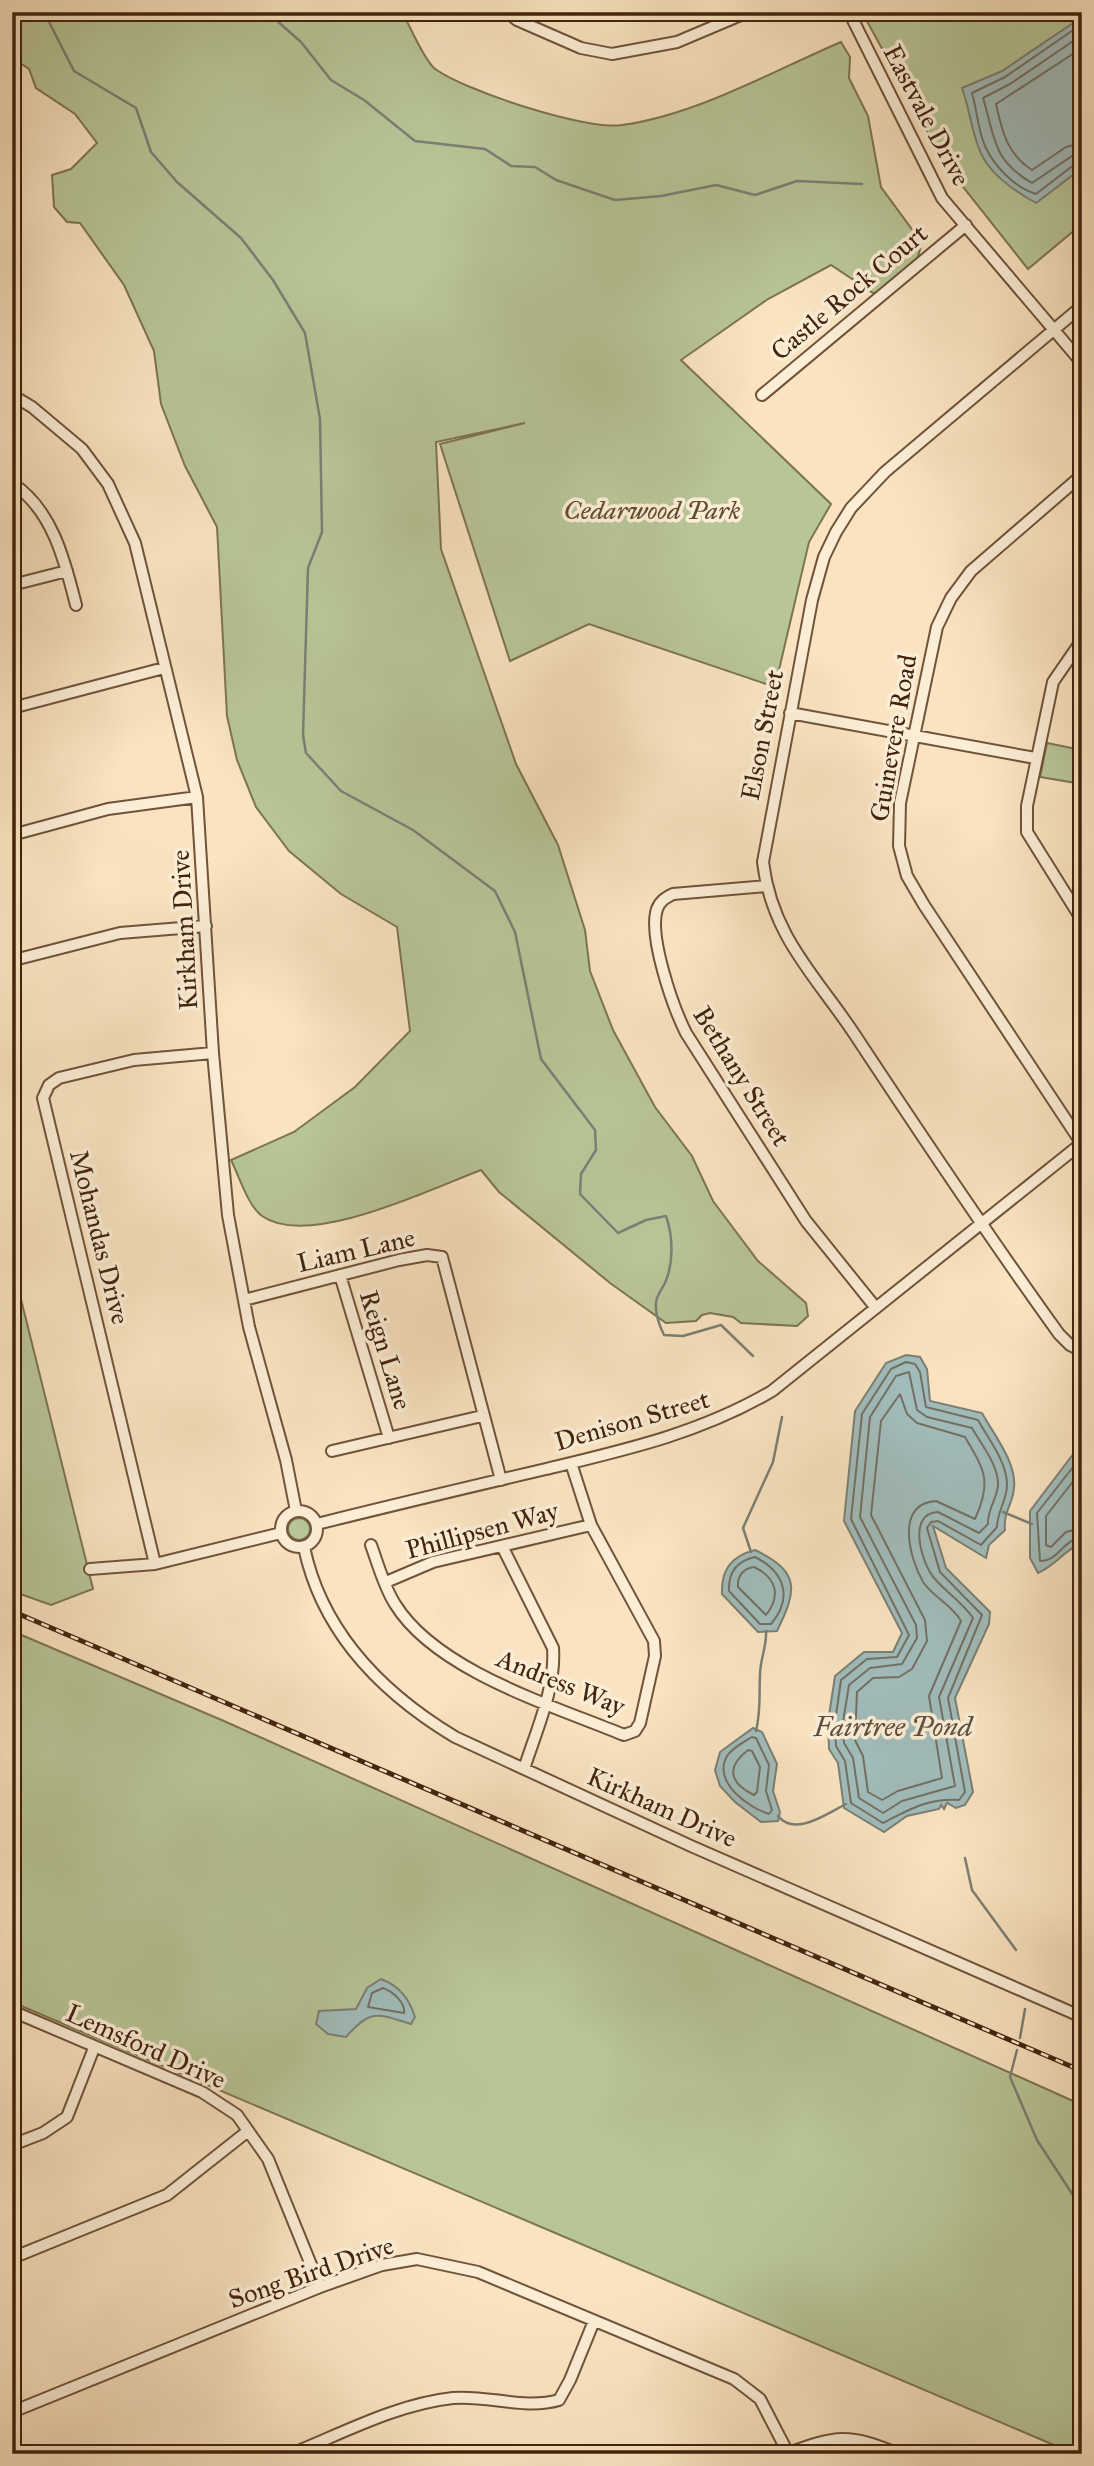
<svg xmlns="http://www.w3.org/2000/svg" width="1094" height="2466" font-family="'IM FELL Great Primer',serif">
  <rect width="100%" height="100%" fill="#f9e3c0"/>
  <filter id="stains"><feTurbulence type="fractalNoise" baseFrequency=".00286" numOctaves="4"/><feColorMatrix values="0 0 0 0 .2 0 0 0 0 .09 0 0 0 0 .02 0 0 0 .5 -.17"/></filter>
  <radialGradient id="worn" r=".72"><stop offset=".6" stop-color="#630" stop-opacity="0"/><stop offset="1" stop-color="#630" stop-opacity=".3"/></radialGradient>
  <path fill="#b8c597" stroke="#7d7452" stroke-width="2" d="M12,12H402C410,26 423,58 434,68C462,90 587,131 622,125C696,115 773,71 841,42L850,57L849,78L868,116L881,187L922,243L914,270L891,292L873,293L831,265L768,299L681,360L831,504L809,542L775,687L589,624L510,661L440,444L525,423L436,442L441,549L516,764L558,845L585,930L590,971L613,1030L655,1107L692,1156L713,1201L758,1261L806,1303L808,1316L797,1326L741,1323L733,1317L710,1313L702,1315L696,1321L666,1323L610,1283L499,1192L481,1170C431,1189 308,1249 262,1216C248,1206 239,1176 231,1160L294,1132L355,1087L410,1031L397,927L341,894L289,851L256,807L237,760L227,716L217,527L185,466L161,404L154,351L124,285L80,223L67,222L54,207L52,175L71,169L97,143L75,114L36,88L29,69L12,58Z
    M862,12H1082V224L1028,269L945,164Z
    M1047,743L1082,750V784L1040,777Z
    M12,1263L93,1589L51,1605L12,1591Z
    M288 1529a11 11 0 1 1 22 0a11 11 0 1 1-22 0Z
    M12,1631L224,1721L1082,2105V2454H1075L12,2002Z"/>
  <path fill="#a1bcbb" stroke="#7b7f75" stroke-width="2" d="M1082,12V168L1036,203C1013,190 986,172 978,146C971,127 969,107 962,88L1002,71L1076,21Z
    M906,1355L920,1357L927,1369L930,1401L982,1413C994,1435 1017,1463 1014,1488C1013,1504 1003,1512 1005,1530L989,1545L986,1558L933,1526L946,1568L990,1612L989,1624L955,1698L973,1792L965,1805L956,1808L947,1803L944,1809L941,1805L939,1809L907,1816L884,1832L844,1808L838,1763L829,1749L828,1722L835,1676L864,1652H893L902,1633L844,1521L855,1411L886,1363Z
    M1074,1453H1082V1543C1065,1549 1057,1565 1038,1573L1030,1558V1511Z
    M755,1550C801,1572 797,1590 777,1631L758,1632L722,1594C721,1569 732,1556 755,1550Z
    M753,1728L762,1732L777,1764L773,1791L780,1812L778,1821L761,1822L735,1802L720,1786L715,1770L720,1752Z
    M381,1979C400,1986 409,1999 415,2017L411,2024C376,2013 371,2009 346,2037L328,2034L316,2024L319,2011L356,2009L367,1988Z"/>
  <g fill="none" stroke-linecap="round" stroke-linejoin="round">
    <path stroke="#727064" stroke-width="2" d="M1082,24L1005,77L972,93C977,110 978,131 985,146C994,166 1015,188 1036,194L1075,164L1082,163
      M1082,35L1010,84L983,98C995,137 992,160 1032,183L1072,156L1082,154
      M1082,48L996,104C1002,131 1007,154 1032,170L1066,147L1082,143
      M906,1362L915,1364L920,1372L926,1407L978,1420C989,1440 1007,1462 1007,1485C1007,1500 997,1512 997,1527L981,1545L938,1521L931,1522L927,1528L940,1572L982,1615L948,1698L965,1792L959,1800C929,1798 910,1809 883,1823L851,1803L845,1761L836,1746L835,1722L841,1680L867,1659L897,1657L909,1635L851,1519L862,1414L891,1369Z
      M909,1372L917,1410L927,1417L972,1428C981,1444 999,1466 998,1485C997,1499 987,1510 988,1524L979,1533L938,1512C906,1513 922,1565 935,1579C947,1593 963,1603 973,1618L939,1697L955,1786L902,1801L883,1813L859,1798L853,1758L844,1743L843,1722L849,1685L870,1668L902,1664L917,1638L916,1625L860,1517L870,1417L896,1376Z
      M900,1394L907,1414L917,1423L965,1437C985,1471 992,1481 975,1519L936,1501C895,1504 909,1557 923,1582C933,1597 952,1605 961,1621L929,1696L942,1778L898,1791L882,1800L868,1792L863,1756L855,1740L857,1692L873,1678L899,1677L912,1669L927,1641L925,1620L871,1515L881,1421Z
      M1082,1460L1077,1462L1037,1513L1040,1561C1056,1563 1064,1539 1082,1537
      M1082,1470L1046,1516V1545L1051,1547L1066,1532L1082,1528
      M755,1557C785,1572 793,1598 771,1624H760L729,1591C728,1572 737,1561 755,1557Z
      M754,1567C777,1578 781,1596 766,1615L738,1587C737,1576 744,1568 754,1567Z
      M752,1737L756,1738L769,1765L766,1791L772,1810L769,1814C749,1808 714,1783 726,1758C730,1749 744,1742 752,1737Z
      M748,1750L752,1751L760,1767L757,1792L754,1795C729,1783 726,1767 748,1750Z
      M383,1988C392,1991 406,2003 404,2013L368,2007L372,1993Z"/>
    <path stroke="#7b7f75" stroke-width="2.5" d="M44,12L74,71L136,108L151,152L177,182L241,238L273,280L305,333L320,419L322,532L308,568L303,735L306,753L341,791L413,830L495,891L515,932L541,1059L595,1130L596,1150L581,1174L580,1194L618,1233L646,1220L666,1216C673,1236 674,1263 665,1283C662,1289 656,1296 656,1303C655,1315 659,1325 664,1335L683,1336L721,1325L753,1356
      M267,12L301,42L331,80L364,100L415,141L485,149L511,166L535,167L556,180L615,200L661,196L716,185L755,195L797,181L862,184
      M1003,1512L1032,1524
      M751,1552L743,1528L773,1462L782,1417
      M756,1731C761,1711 759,1695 760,1675C760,1659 767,1647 766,1631
      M778,1816C795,1837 826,1814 846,1804
      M965,1858L972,1890L1016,1950
      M1020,2038L1025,2009
      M1017,2050L1010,2077L1037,2140L1082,2209"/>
    <g stroke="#705339" stroke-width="14">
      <path id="minor" d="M507,12L517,20L581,48L612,54L677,42L748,12
        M849,12L942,198L1082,363
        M1082,306L885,472L851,508L836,532L824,557L812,600L763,862C772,938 818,978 857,1038C923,1138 989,1237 1059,1334L1070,1345L1082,1351
        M12,395L32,407L82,449L108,484L135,543L197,797L213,1053L228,1215L249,1327L286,1460L296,1511
        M762,395L966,225
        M1082,475L971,571L951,598L937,627L900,803L899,846L907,876L924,905L1082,1144
        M12,483C53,510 65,562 76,605
        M12,585L67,571
        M1082,640L1053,682L1027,806V832L1082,920
        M12,708L164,668
        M790,713L1035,758
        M12,835L108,809L197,797
        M766,886L673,894C665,898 660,901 657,909C648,936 673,1007 686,1033L806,1221L876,1308
        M12,955L18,959L120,933L206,926
        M340,1275L389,1438
        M244,1300L399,1260L427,1255L442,1257L501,1480
        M332,1451L482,1416
        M281 1529a18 18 0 1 1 36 0a18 18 0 1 1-36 0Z
        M317,1524C393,1505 469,1487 546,1469C625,1450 701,1433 772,1391L1082,1143
        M371,1545C378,1564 384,1587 395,1604C436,1671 554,1706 624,1735L635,1731L640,1723L655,1656L654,1641L591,1525L571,1463
        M502,1546L553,1648C556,1688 536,1731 524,1769
        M304,1547C322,1633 382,1693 455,1737L691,1846L1082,2017
        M155,1564L43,1098L49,1085L59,1078L134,1060L213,1053
        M90,1569L155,1564L281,1533
        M386,1582L433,1562L591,1525
        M12,2011L202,2092L237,2115L268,2159L320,2287
        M12,2145L43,2133L67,2117L94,2048
        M12,2258L167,2195L248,2131
        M12,2412L320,2287L382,2265L417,2259L478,2272L734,2379L760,2399L788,2453
        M291,2454C343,2433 397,2404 453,2398C489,2395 524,2410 559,2400L570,2380L594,2321
        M786,2454C837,2435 848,2433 899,2454"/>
    </g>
    <use href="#minor" stroke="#fbedd6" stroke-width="10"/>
    <g stroke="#42230c" stroke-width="5">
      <path id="rail" d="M12,1611L1082,2071"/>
    </g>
    <use href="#rail" stroke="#fbedd6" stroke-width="2.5" stroke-dasharray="8" stroke-linecap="butt"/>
  </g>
  <g text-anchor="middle" stroke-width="7" stroke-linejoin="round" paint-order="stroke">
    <g font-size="26" fill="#42230c" stroke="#fbedd6">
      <text transform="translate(927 115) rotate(62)" y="9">Eastvale Drive</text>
      <text transform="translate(849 292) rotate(-40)" y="9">Castle Rock Court</text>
      <text transform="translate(762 735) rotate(-79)" y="9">Elson Street</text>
      <text transform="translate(893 738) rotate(-80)" y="9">Guinevere Road</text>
      <text transform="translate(184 930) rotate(-93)" y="9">Kirkham Drive</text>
      <text transform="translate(742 1076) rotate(58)" y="9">Bethany Street</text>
      <text transform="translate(100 1237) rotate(76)" y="9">Mohandas Drive</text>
      <text transform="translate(356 1250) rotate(-13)" y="9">Liam Lane</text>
      <text transform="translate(386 1350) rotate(73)" y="9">Reign Lane</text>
      <text transform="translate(632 1420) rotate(-16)" y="9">Denison Street</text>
      <text transform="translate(482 1530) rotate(-15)" y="9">Phillipsen Way</text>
      <text transform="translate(561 1682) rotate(22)" y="9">Andress Way</text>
      <text transform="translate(662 1807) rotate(24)" y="9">Kirkham Drive</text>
      <text transform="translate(146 2046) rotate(24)" y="9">Lemsford Drive</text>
      <text transform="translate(311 2272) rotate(-19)" y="9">Song Bird Drive</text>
    </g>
    <g font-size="26" font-style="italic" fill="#604c2f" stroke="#fbedd6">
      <text x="652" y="519">Cedarwood Park</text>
    </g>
    <g font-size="28" font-style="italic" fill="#5e5141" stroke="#fbedd6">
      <text x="893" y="1736">Fairtree Pond</text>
    </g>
  </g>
  <rect width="1094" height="2466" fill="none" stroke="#f9e3c0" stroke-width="42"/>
  <rect x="14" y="14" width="1066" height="2438" fill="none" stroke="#42230c" stroke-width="3.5"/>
  <rect x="21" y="21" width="1052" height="2424" fill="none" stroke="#42230c" stroke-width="2"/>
  <rect width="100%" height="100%" filter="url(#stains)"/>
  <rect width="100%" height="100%" fill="url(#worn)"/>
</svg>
